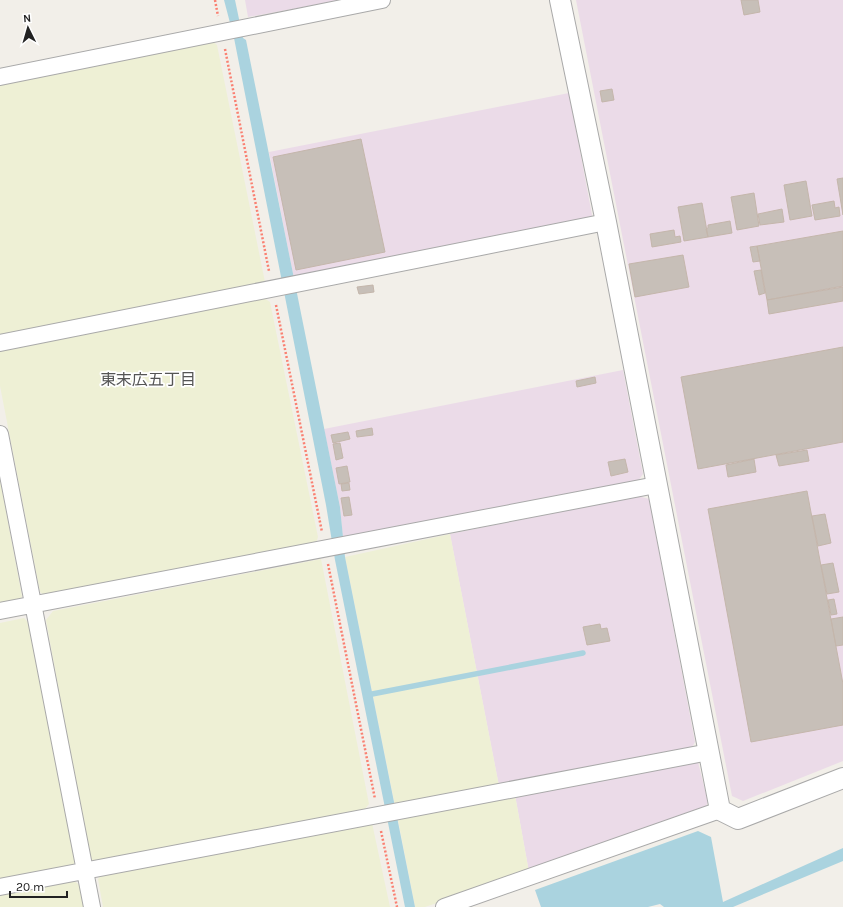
<svg xmlns="http://www.w3.org/2000/svg" width="843" height="907" font-family="Karla,'Noto Sans JP',sans-serif">
  <rect width="100%" height="100%" fill="#f2efe9"/>
  <path fill="#ebdbe8" d="M245,0H341L248,17Z
    M576,0H843V761L743,801L732,796Z
    M569,93L593,220L294,279L269,152Z
    M623,370L643,474L638,481L343,539L340,507L324,429Z
    M638,496L649,499L695,742L691,749L499,786L450,534Z
    M698,762L708,802L704,810L529,872L515,795Z"/>
  <path fill="#eef0d5" d="M212,41L217,45L265,282L262,286L0,336V84Z
    M264,298L270,302L318,537L316,543L46,597L40,592L0,386V351Z
    M0,480L22,596L19,602L0,606Z
    M450,534L499,786L395,806L345,557Z
    M321,559L369,804L364,810L94,862L89,856L46,620L53,611Z
    M24,618L30,624L75,862L71,868L0,881V623Z
    M515,795L529,872L425,907H415L398,820Z
    M372,823L390,907H103L98,879L102,874Z
    M74,881L81,886L85,907H0V895Z"/>
  <path fill="#aad3df" d="M224,0H235L243,38L246,40L340,507L345,557L415,907H405L335,560L326,505L234,38Z
    M698,831L711,837L723,902L843,848V861L733,907H664L660,904L648,907H541L535,890Z"/>
  <g fill="none" stroke-linecap="round" stroke-linejoin="round">
    <path stroke="#aad3df" stroke-width="5.5" d="M367,695L583,653"/>
  </g>
  <path fill="#c7bfb8" stroke="#c4b6ab" d="M741,0H758L760,12L744,15Z
    M612,89L614,100L602,102L600,91Z
    M361,139L385,252L296,270L273,157Z
    M843,178V215L837,179Z
    M806,181L812,216L790,220L784,185Z
    M754,193L759,226L737,230L731,197Z
    M834,201L835,208L839,207L840,216L815,220L812,205Z
    M702,203L708,237L684,241L678,207Z
    M782,209L784,222L760,225L758,214Z
    M730,221L732,233L708,237L706,229L708,228V225Z
    M674,230L675,237L680,236L681,242L652,247L650,234Z
    M843,231V286L767,300L757,246Z
    M757,246L760,261L753,262L750,247Z
    M683,255L689,287L635,297L629,264Z
    M761,270L765,293L759,295L754,271Z
    M373,285L374,292L359,294L357,287Z
    M843,287V301L769,314L767,300Z
    M843,347V442L698,469L681,377Z
    M595,377L596,383L577,387L576,381Z
    M372,428L373,435L357,437L356,431Z
    M348,432L350,439L333,443L331,435Z
    M340,443L343,458L336,460L333,444Z
    M807,450L809,461L779,466L776,455Z
    M625,459L628,472L611,476L608,462Z
    M754,459L756,472L728,477L726,465Z
    M347,466L350,482L339,484L336,468Z
    M349,483L350,490L342,491L341,484Z
    M807,491L843,684V725L751,742L708,509Z
    M349,497L352,515L344,516L341,498Z
    M825,514L831,543L818,546L812,516Z
    M833,563L839,592L827,594L821,565Z
    M834,599L837,614L831,615L828,600Z
    M843,617V645L836,646L831,619Z
    M600,624L601,629L607,628L610,641L587,645L583,627Z"/>
  <g fill="none" stroke-linecap="round" stroke-linejoin="round">
    <g stroke="#a9a9a9" stroke-width="18">
      <path id="minor" d="M0,77L382,0
        M0,343L606,222
        M0,434L92,907
        M0,611L656,485
        M0,887L709,752
        M444,907L720,810"/>
    </g>
    <g stroke="#a9a9a9" stroke-width="22">
      <path id="tertiary" d="M560,0L606,222L720,810L738,819L843,778"/>
    </g>
    <path stroke="#fa8072" stroke-width="2.5" stroke-dasharray="2 2" stroke-linecap="butt" d="M215,0L218,16
      M225,49L269,271
      M276,305L322,532
      M328,564L375,799
      M381,831L397,907"/>
    <use href="#minor" stroke="#fff" stroke-width="16"/>
    <use href="#tertiary" stroke="#fff" stroke-width="20"/>
  </g>
  <g text-anchor="middle" stroke-width="3.5" stroke-linejoin="round" paint-order="stroke">
    <g font-size="16" fill="#555" stroke="#fff">
      <text x="148" y="385">東末広五丁目</text>
    </g>
  </g>
  <g transform="translate(28 28) rotate(355)" stroke="#ffffff" stroke-width="3" paint-order="stroke">
  <path d="M0-3L7 15L0 10L-7 15Z" fill="#222222"/>
  <text y="-6" font-size="11" font-weight="bold" text-anchor="middle" fill="#222222">N</text>
  </g>
  <path d="M10 891v6h57v-6" fill="none" stroke="#222222" stroke-width="2"/>
  <text x="16" y="891" font-size="12" fill="#222222" stroke="#ffffff" stroke-width="3" paint-order="stroke">20 m</text>
</svg>
